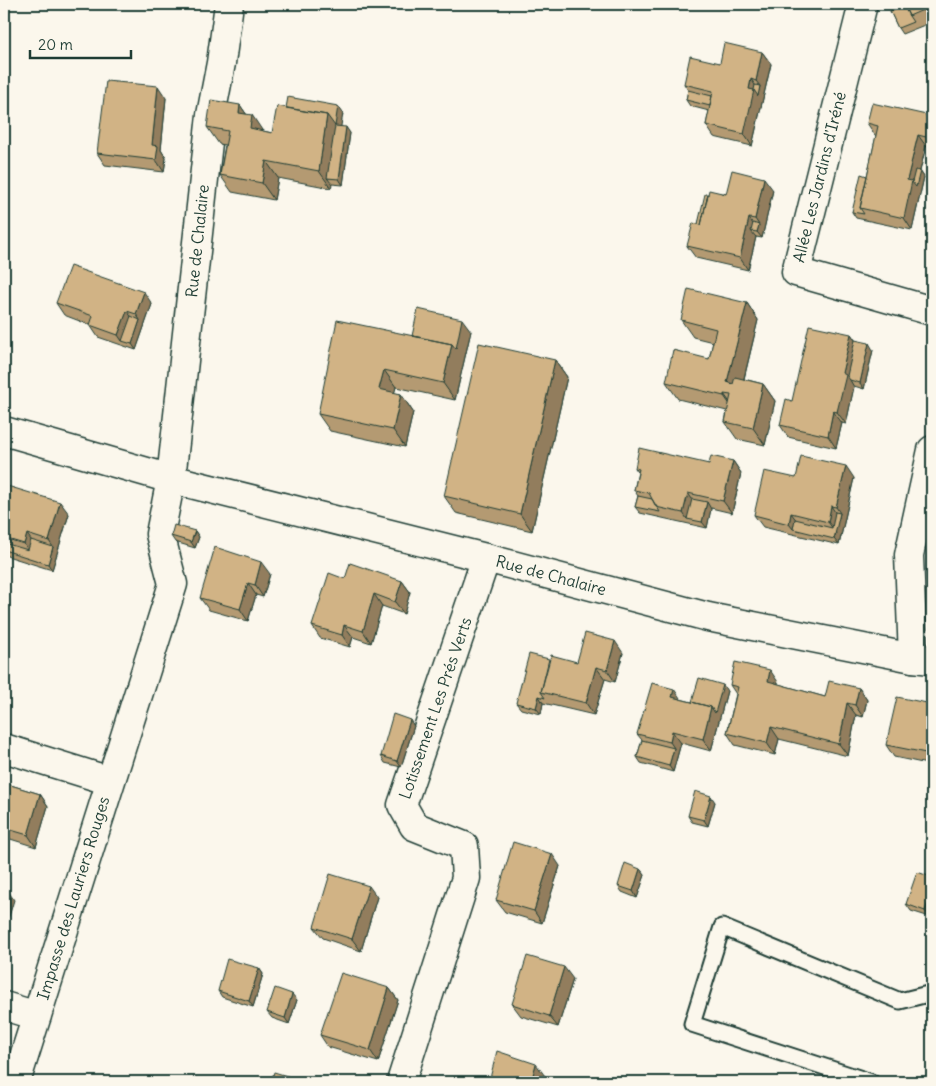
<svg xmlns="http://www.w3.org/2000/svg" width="936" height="1086" font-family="Delius,sans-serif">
  <rect width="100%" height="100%" fill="#fbf7ec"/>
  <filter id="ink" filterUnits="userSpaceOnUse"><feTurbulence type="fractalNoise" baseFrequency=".02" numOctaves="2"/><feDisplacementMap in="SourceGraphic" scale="10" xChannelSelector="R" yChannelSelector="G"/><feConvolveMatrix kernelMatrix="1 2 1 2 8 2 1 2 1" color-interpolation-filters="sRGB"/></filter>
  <g filter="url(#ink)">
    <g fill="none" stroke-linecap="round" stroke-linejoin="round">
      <g stroke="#1f3d34" stroke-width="19">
        <path id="lane" d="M871,1082L692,1024L722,927L900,1001L932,993"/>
      </g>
      <g stroke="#1f3d34" stroke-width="31">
        <path id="street" d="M863,4L796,272L932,311
          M913,658L909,555L932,450
          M4,748L110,781
          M4,1006L37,1016
          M16,1082L173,584L160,534L171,479L211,115L221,63L229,4
          M401,1082L466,878L464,846L414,826L402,805L486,558"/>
      </g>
      <g stroke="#1f3d34" stroke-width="31">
        <path id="secondary" d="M4,431L171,479L486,558L708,617L913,658L932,660"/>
      </g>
      <use href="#lane" stroke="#fbf7ec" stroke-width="15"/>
      <use href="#street" stroke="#fbf7ec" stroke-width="28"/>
      <use href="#secondary" stroke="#fbf7ec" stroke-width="28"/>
    </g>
    <path fill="#b49a72" stroke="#1f3d34" d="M932,4V22L902,34L898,28L890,11Z
      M762,52L771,64L752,146L714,137L706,125L709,111L690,106L686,100L688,90L684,84L720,63Z
      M166,98L161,150L166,158L164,172L105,165L97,153Z
      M240,105L247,115L263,131L272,133L286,108L343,113L340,126L350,133L343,185L332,184L331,188L278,178L274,200L232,192L220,175L225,145L219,144L207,127Z
      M932,119V148L926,146L920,171L924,177L912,230L856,218L852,212L867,176L876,136L875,135L867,123Z
      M773,190L762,238L756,237L748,270L696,258L687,246L698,224L708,194Z
      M56,303L152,304L136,350L98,337L90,325L64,315Z
      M747,303L758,320L744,379L763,384L775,401L765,445L737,439L725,422L727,411L678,399L666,382L709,359L713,342L693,337L681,320Z
      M471,331L455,400L396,387L394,393L401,394L413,412L405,447L330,431L318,414L412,336Z
      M851,334L855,340L873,350L864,389L854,386L846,424L842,423L836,448L788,437L780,425L792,401Z
      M555,360L567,377L532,531L456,513L444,496Z
      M733,461L741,473L732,513L711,508L707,528L640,513L635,507L638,496L634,490L638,472L635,468L709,464Z
      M796,478H854L839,545L763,527L754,515Z
      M4,485L69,514L52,570L4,555Z
      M195,531L199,537L195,548L175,542L171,536Z
      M270,574L263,597L256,595L248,621L209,610L200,598Z
      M345,579L402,581L410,592L404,614L382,606L371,643L353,637L350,647L320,638L312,626Z
      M623,653L615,682L605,679L594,715L543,703L541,714L521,709L516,703L577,662Z
      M778,682V684L825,697L859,688L867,700L863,717L856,715L848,756L779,739L775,755L735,745L727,733L736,694L730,685Z
      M727,691L711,751L681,743L673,772L641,763L637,757L642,740L637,734L680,699L692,702Z
      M932,704V765L894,757L886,745Z
      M414,726L401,767L385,763L381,756Z
      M4,783L40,794L48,806L36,847L4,837Z
      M715,802L708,826L692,822L688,816Z
      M932,805V845L927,839L931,829L927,823Z
      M560,866L542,923L505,912L496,900Z
      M640,869L645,875L637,898L622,892L618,886Z
      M932,877V909L930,917L911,911L906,904Z
      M377,897L361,951L323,938L314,927Z
      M259,968L263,974L253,1007L222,997L218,991Z
      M573,979L558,1027L521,1016L512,1004Z
      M389,988L398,1000L378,1062L328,1047L320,1035Z
      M297,1000L289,1024L272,1018L267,1012Z"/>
    <path fill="#927d5d" stroke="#1f3d34" d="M762,52L771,64L752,146L744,134L749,89L751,79L759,91L760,86L756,81Z
      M158,86L166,98L161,150L166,158L164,172L156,160L152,145Z
      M240,105L251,121L252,115L264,133L262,145L239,113Z
      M338,106L343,113L333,178H327L332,184L331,188L319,171L327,115Z
      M931,116L932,119V146L926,137Z
      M346,127L350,133L343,185L339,179Z
      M918,135L926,146L920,171L924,177L912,230L904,218L907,180Z
      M266,161L278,178L274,200L262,183Z
      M764,178L773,190L762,238L757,232L759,225L755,219Z
      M749,218L757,230L751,231L756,237L748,270L740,258Z
      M144,292L152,304L136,350L132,344L140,320L136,314Z
      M747,303L758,320L739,399L727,382Z
      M127,311L136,323L122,341L118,335Z
      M462,319L471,331L455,400L443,383L452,344Z
      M851,334L859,346L850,380L854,387L846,424L837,412L842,373Z
      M869,343L873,350L864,389L860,383Z
      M555,360L567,377L532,531L520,514Z
      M384,370L396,387L391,406L379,389Z
      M763,384L775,401L765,445L753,428Z
      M401,394L413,412L405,447L393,430Z
      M724,394L736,411V413L724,396Z
      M833,411L842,423L836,448L828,436Z
      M733,461L741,473L732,513L723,501Z
      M846,466L854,478L839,545L834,539L836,533L828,522L831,506L839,518L840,513L836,507Z
      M688,493L696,505L687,519L683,513Z
      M60,502L69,514L52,570L48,564L53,547L49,541Z
      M707,502L711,509L707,528L702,522Z
      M791,513L800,525L793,529L789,524Z
      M195,531L199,537L195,548L191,542Z
      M27,534L35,546L32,556L24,544Z
      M261,562L270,574L263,597L255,585Z
      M402,581L410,592L404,614L395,602Z
      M248,583L256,595L248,621L240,609Z
      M374,594L382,606L371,643L363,631Z
      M344,625L353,637L350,647L342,635Z
      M615,641L623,653L615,682L607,670Z
      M596,667L605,679L594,715L586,703Z
      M770,670L778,682L776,693L768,681Z
      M4,671L6,674L4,683Z
      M723,685L727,691L711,751L703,739L711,707Z
      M859,688L867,700L863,717L855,705Z
      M674,689L682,701L672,697Z
      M539,696L543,703L541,714L536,708Z
      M847,703L856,715L848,756L839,744Z
      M410,720L414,726L401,767L397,761Z
      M771,727L779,739L775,755L767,743Z
      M672,731L681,743L673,772L669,766L674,748L670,742Z
      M40,794L48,806L36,847L28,835Z
      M711,796L715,802L708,826L704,820Z
      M552,854L560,866L542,923L534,911Z
      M640,869L645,875L637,898L633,891Z
      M369,886L377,897L361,951L352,939Z
      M6,888L14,900L4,933V894Z
      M932,890V909L930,917L925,911Z
      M564,967L573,979L558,1027L549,1016Z
      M259,968L263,974L253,1007L249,1001Z
      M389,988L398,1000L378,1062L370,1050Z
      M292,994L297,1000L289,1024L285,1018Z
      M536,1064L545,1076L543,1082H531Z"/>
    <path fill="#d1b385" stroke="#1f3d34" d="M903,4H932V6L909,16Z
      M904,5L909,16L913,22L898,28L890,11Z
      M724,43L762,52L756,81L751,79L749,89L754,90L744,134L706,125L713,91L684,84L690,56L720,63Z
      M106,81L158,86L152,145L158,146L156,160L97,153Z
      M755,85L760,86L758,96L754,90Z
      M688,90L712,96L710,106L686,100Z
      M288,97L338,106L335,126L327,115L286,108Z
      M211,100L240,105L239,113L252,115L250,128L272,133L277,106L327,115L319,171L266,161L262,183L220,175L228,131L207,127Z
      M872,103L931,116L926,137L918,135L907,180L912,181L904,218L860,208L878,126L867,123Z
      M335,126L346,127L339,179L327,178Z
      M732,170L764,178L755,219L749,218L740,258L687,246L693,223L701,225L709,190L726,194Z
      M915,170L920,171L916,187L912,182Z
      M861,174L867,176L860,208L864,214L852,212Z
      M705,194H708L701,225L698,224Z
      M753,223L759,225L757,232L751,231Z
      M70,266L144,292L136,314L127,311L118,335L90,325L93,316L56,303Z
      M688,289L747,303L727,382L733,384L735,377L763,384L753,428L725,422L731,395L724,394V396L666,382L673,350L709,359L716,329L681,320Z
      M418,309L462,319L456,349L452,344L412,336Z
      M131,316L140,320L132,344L122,341Z
      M337,320L452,344L443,383L384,370L379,389L401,394L393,430L318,414Z
      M809,325L851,334L842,373L846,375L837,412L833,411L828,436L780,425L786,399L792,401Z
      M855,340L869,343L860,383L850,380L847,376Z
      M479,343L555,360L520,514L444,496Z
      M639,448L709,464L711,456L733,461L723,501L688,493L683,513L656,507L649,493L634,490L639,469L635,468Z
      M801,456L846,466L836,507L831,506L828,522L791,513L789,524L754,515L764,471L796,478Z
      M4,485L60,502L49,541L27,534L24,544L4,538Z
      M638,496L652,499L660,512L635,507Z
      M692,499L707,502L702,522L687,519Z
      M835,512L840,513L834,539L793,529L795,519L832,528Z
      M174,525L195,531L191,542L171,536Z
      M31,540L53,547L48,564L4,550V543L28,550Z
      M215,547L261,562L255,585L248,583L240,609L200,598Z
      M350,563L402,581L395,602L374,594L363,631L344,625L342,635L312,626L329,573L345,579Z
      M585,633L615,641L607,670L596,667L586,703L541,692L551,655L577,662Z
      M529,654L549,659L541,692L545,698L539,696L536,708L516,703Z
      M735,662L770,670L768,681L825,697L829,681L859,688L855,705L847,703L839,744L771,727L767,743L727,733L738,687L730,685Z
      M699,678L723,685L715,713L711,707L692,702Z
      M652,683L674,689L672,697L711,707L703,739L672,731L670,742L637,734Z
      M897,697L932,704V750L931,754L886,745Z
      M393,714L410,720L397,761L381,756Z
      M642,740L674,748L669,766L637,757Z
      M4,783L40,794L28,835L4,828Z
      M695,791L711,796L704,820L688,816Z
      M932,805V825L927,823Z
      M931,829L932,830V840L927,839Z
      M513,842L552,854L534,911L496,900Z
      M625,863L640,869L633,891L618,886Z
      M917,872L932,877V890L925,911L906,904Z
      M330,874L369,886L352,939L314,927Z
      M527,956L564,967L549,1016L512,1004Z
      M227,959L259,968L249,1001L218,991Z
      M341,973L389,988L370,1050L320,1035Z
      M275,988L292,994L285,1018L267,1012Z
      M497,1051L536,1064L531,1082H489Z
      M274,1072L307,1082H271Z"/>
  </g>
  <g text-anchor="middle" stroke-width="4" stroke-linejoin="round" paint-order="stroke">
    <g font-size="16" fill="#1f3d34" stroke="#fbf7ec">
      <text transform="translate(819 177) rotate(-76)" y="6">Allée Les Jardins d'Iréné</text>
      <text transform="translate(197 241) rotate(-84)" y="6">Rue de Chalaire</text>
      <text transform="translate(551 575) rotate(15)" y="6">Rue de Chalaire</text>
      <text transform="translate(435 708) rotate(-71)" y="6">Lotissement Les Prés Verts</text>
      <text transform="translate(73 898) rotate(-73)" y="6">Impasse des Lauriers Rouges</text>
    </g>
  </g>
  <rect width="936" height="1086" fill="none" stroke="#fbf7ec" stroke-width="20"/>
  <rect x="10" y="10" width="916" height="1066" fill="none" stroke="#1f3d34" stroke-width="2" filter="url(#ink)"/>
  <path d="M30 50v8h101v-8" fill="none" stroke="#1f3d34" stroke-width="2.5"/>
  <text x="38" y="50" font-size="15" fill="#1f3d34" stroke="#fbf7ec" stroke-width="4" paint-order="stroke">20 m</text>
</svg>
